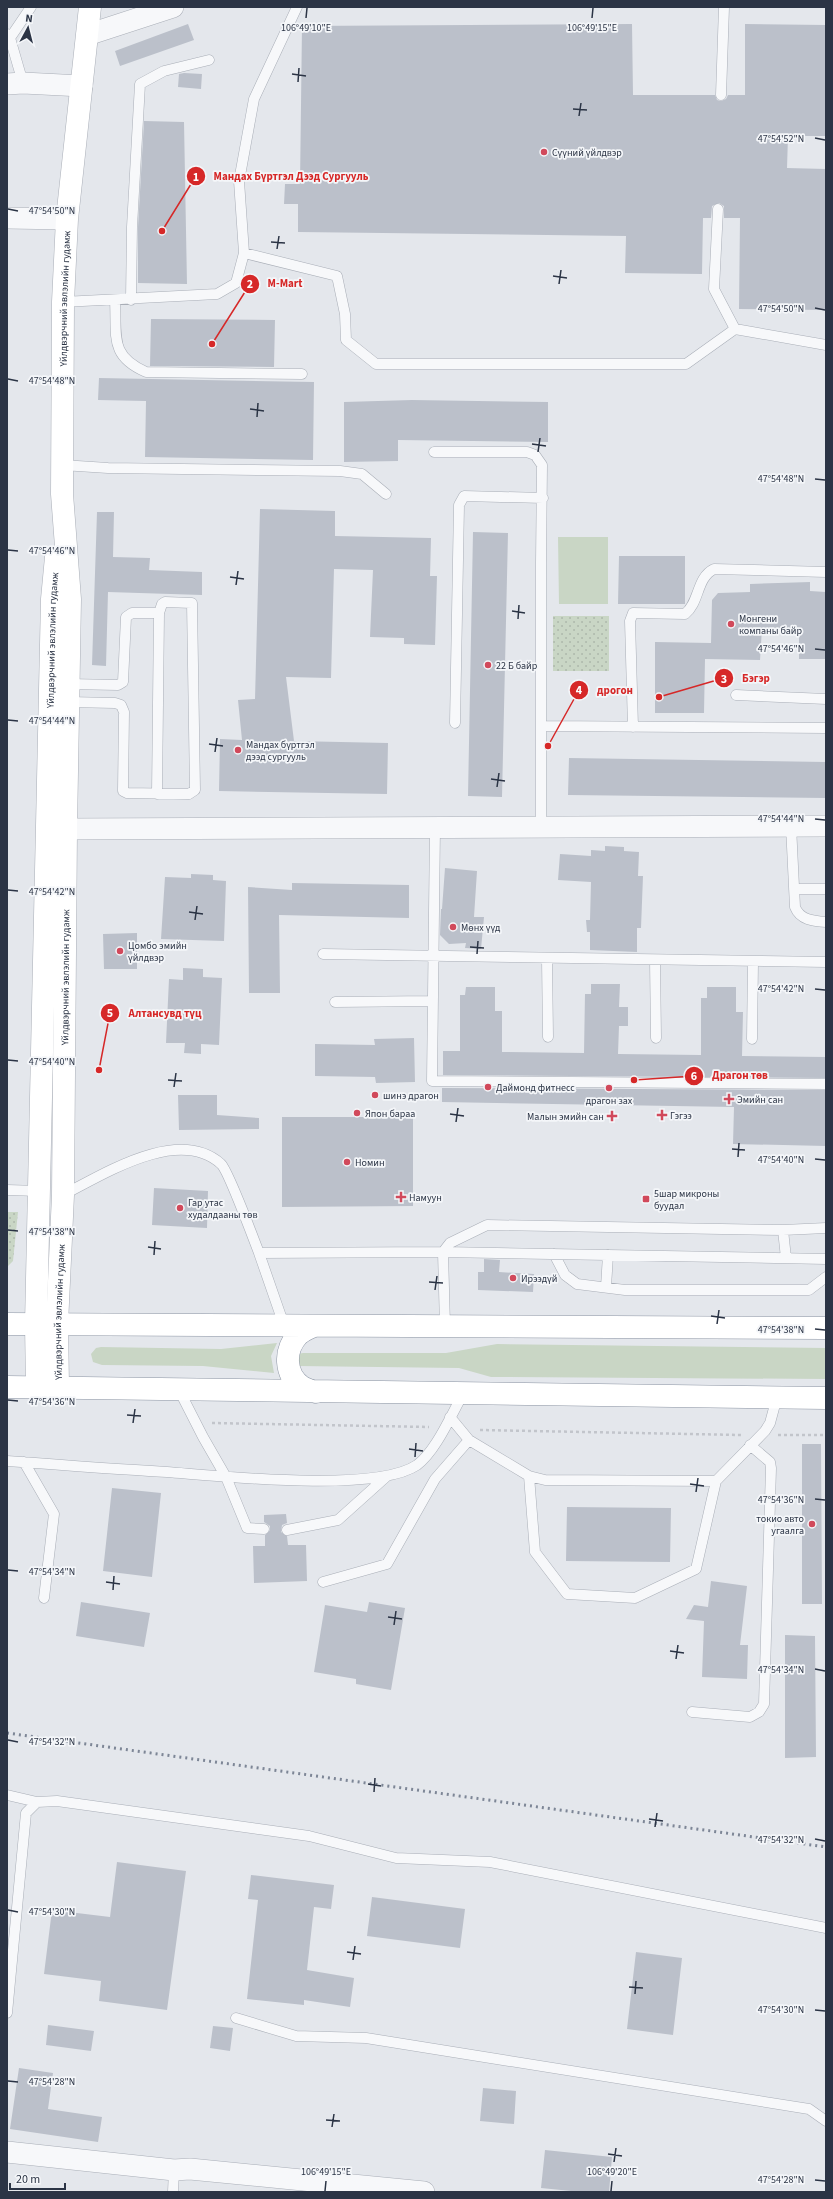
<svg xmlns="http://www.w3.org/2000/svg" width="833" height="2199" font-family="'Source Sans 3',sans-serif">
  <defs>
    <pattern id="park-dots" width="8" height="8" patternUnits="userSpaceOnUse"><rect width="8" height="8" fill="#c9d6c5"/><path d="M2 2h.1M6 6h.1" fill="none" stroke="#adb8ab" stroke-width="1.8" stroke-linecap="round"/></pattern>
  </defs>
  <rect width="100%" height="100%" fill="#e4e7ec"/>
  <path fill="#c9d6c5" d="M558,537H608V604H559Z
    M277,1343L271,1356L274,1373L203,1366L102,1365L93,1362L91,1354L96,1348L101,1347L221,1349Z
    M497,1344L826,1348V1379L491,1377L459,1368L297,1366L298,1354L303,1353H446Z"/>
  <path fill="url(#park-dots)" d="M553,616H609V671H553Z
    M7,1212H18L13,1261L7,1267Z"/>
  <path fill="#bbc0ca" d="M188,24L194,40L120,66L115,51Z
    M632,24L633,95H715L717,100L721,101L726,99L728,95H745V24L826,25V136H788L787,168L826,169V310L739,309L740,218H724V206L719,203L712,206L711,218H703L702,274L625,273L626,236L298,232V204H284L285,184H300L302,26Z
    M184,73L202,74L201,89L178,87L179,74Z
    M144,121L184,122L187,284L138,283V227Z
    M151,319L275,320L274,367L150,366Z
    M99,378L314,382L313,460L145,457L146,401L98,400Z
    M412,400L548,402V442L398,440V461L344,462V402Z
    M260,509L335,511V536L431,538L430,576H437L435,645L404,644V638L370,637L373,570L334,569L331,678L286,677L294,741L388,743L387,794L219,791L220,739L242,740L238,700L255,699Z
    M97,512H114L113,557L150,558L149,570L202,572V595L108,592L106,666L92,665Z
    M473,532L508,533L502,797L468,796Z
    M619,556H685V604H618Z
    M810,582V591L826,592V659H799V628H762L760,660L705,659L704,713H655V642L711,643L712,600L718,593L750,592V584Z
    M569,758L826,762V798L568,795Z
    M605,846L624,847V851L639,852L638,876H643L641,928H637V952L590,950V932H587L586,920H590L591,882L558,880L560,854L591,856V850L605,851Z
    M445,868L477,871L474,917H484L481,949L465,948L466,943L449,944L440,935L441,909H442Z
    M191,874L213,875V880L226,881L224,941L161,939L165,877L191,878Z
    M292,883L409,885V918L279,915L280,993H249L248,887L292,890Z
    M137,933V969H104L103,934Z
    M183,968L203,969V977L222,978L219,1045L201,1044V1054L184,1053L185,1043H166L169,979L183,980Z
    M591,984H620L619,1007H628V1026H619L618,1054L701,1055V998H707V987H736V1012H743L742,1056L826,1057V1078L443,1075V1051H460V995H465L466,987H495V1011H502V1052L584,1053L585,994H591Z
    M414,1038L415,1082L376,1083L375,1077L315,1076V1044L375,1045L374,1039Z
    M442,1088L826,1090V1146L733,1144L734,1107L442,1102Z
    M178,1095H217V1115L259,1118V1129L179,1130Z
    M282,1117H413V1206L282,1207Z
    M154,1188L208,1191L207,1228L152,1225Z
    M484,1259L500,1260L499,1272L534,1274L533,1292L478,1290V1272H484Z
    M802,1444H821L822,1604H802Z
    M112,1488L161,1493L152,1577L103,1571Z
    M567,1507L671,1508L670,1562L566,1561Z
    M286,1514L287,1523L282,1525L281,1532L287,1536L288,1545H306L307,1581L254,1583L253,1546H265V1535L270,1530V1526L264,1522V1515Z
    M711,1581L747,1586L740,1645H748L747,1679L702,1677L704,1621L686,1619L694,1605L708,1607Z
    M81,1602L150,1613L144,1647L76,1636Z
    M369,1602L405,1608L391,1690L356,1684V1679L314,1672L325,1605L367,1612Z
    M785,1635L815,1636L816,1757L785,1758Z
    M117,1862L186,1871L167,2010L99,2001L101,1981L44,1974L52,1910L110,1917Z
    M251,1875L334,1885L331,1909L314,1907L307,1970L354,1978L350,2007L304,2000V2005L247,1999L258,1900L248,1899Z
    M372,1897L465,1909L460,1948L367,1936Z
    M636,1952L682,1958L673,2035L627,2029Z
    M48,2025L94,2031L91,2051L46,2045Z
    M213,2026L233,2028L230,2051L210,2048Z
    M19,2068L53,2073L48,2109L102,2117L98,2142L10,2129Z
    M483,2088L516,2091L514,2124L480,2121Z
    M545,2150L612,2157L609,2192H581L541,2188Z"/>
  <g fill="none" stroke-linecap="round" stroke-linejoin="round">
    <g stroke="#a9aeb7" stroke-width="11">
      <path id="lane" d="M7,34L10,38L23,83
        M10,38L31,7
        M721,95L724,7
        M718,209L714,289L735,329L826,345
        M244,253L337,276L345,314L346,340L376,364H686L735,329
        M131,300L132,227L140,84L164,71L209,60
        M115,301C117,336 109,356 146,372L302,374
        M63,302L217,294L236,283L244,253L239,181L254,99L297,7
        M434,452H527L535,455L542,465L541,563V827
        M62,465L108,468L340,471L362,474L386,494
        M68,684L118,685L123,682L126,617L132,613H159
        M736,695L826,699
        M68,702L115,703L121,705L124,712L123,791L127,793L189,794L195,790L192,603L165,602L162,604L159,613L157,794
        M455,723L459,505L464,496L543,498
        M541,726L826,728
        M633,727L630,621L633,613L685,614C700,602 696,578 714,569L826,572
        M791,826L795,907C800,920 813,921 826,922
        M435,827L432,1081L826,1084
        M794,889H826
        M323,954L826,962
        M547,959L548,1037
        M655,960L656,1038
        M335,1002L433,1001
        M752,1039L753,962
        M7,1190L39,1191
        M63,1195C104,1174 179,1126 221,1164C228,1170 254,1240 259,1253L443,1252L826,1259
        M783,1230L786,1258
        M259,1253L284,1325
        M554,1254L565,1275L577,1284L625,1290H809L826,1277
        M606,1287L608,1255
        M445,1326L443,1252L450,1243L487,1225L783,1230L826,1228
        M179,1390L203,1437L226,1477L247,1528L264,1529
        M450,1417L469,1440L529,1476L545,1480L716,1481L765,1431L770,1423L777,1397
        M7,1461C60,1465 114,1469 167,1472C220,1476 376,1493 417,1465C436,1451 451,1415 463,1394
        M24,1462L54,1514L44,1598
        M529,1476L535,1552L567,1594L635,1598L696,1569L716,1481
        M287,1530L338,1520L387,1476
        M323,1582L387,1564L435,1479L469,1440
        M692,1712L750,1717L759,1712L764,1704L771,1468L770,1462L750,1445
        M7,1795L37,1802
        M7,2013L26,1813L37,1802L57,1801L309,1836L396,1858L490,1862L826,1928
        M236,2018L296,2036L366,2038L809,2109L826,2121
        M173,2192L174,2170"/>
    </g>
    <g stroke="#a9aeb7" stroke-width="22">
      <path id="street" d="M87,35L173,7
        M7,84L23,83L82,86
        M7,218L67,219
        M66,829L826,826
        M7,2152L174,2170L190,2169L424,2192"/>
    </g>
    <g stroke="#a9aeb7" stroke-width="23">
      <g id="secondary">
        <path id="s1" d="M37,1387L36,1324L52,599L56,557"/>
        <path id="s2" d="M58,1387L57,1324L63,1195L66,829L70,599L62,494L63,302L67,219L90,7"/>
      </g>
    </g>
    <g stroke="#8b94a3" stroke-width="23">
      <path id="highway" d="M7,1324L826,1328
        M314,1326C309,1328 302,1331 298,1335C284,1350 284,1374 302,1387C306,1389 312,1391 316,1392
        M7,1387L826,1398"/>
    </g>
    <path stroke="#c2c5cb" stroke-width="2.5" stroke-dasharray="3 3" stroke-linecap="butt" d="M212,1423L429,1427
      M480,1430L741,1435
      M778,1435H826"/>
    <use href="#lane" stroke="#f7f8fa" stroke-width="10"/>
    <use href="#street" stroke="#f7f8fa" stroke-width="21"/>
    <use href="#secondary" stroke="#fff" stroke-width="22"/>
    <use href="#highway" stroke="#fff" stroke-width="22"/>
    <path stroke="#7d8696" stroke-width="3" stroke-dasharray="2 4" stroke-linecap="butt" d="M7,1733L826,1847"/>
  </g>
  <path fill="none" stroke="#2b3445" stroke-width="1.5" d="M306,18L307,8M592,18L593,8M292,74L306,76M298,82L299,68M573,109L587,110M579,116L581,103M815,138L825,140M8,209L18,211M271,242L285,243M277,249L279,236M553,276L567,278M559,284L561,270M815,308L825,310M8,379L18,381M250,409L264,411M257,417L258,403M532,444L546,446M538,452L540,438M815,479L825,480M8,550L18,551M230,577L244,579M236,585L238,571M512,611L525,613M518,619L519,605M815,649L825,650M8,720L18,721M209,744L223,746M215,752L217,738M491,779L505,781M497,787L499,773M815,819L825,820M8,890L18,891M189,912L203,914M195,920L197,906M470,947L484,948M477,954L478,941M815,989L825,990M8,1060L18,1061M168,1080L182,1081M174,1087L176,1073M450,1114L464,1116M456,1122L458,1108M732,1149L745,1150M738,1157L739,1143M815,1159L825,1160M8,1230L18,1231M148,1247L161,1249M154,1255L155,1241M429,1282L443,1283M435,1290L437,1276M711,1316L725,1318M717,1324L719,1310M815,1329L825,1330M8,1400L18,1401M127,1415L141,1416M133,1423L135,1409M409,1449L423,1451M415,1457L416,1443M690,1484L704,1486M696,1492L698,1478M815,1499L825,1500M8,1570L18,1571M106,1582L120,1584M113,1590L114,1576M388,1617L402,1619M394,1625L396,1611M670,1651L684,1653M676,1659L678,1645M815,1669L825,1671M8,1740L18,1742M368,1784L381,1786M374,1792L375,1778M649,1819L663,1821M655,1827L657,1813M815,1839L825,1841M8,1910L18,1912M347,1952L361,1954M353,1960L355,1946M629,1987L643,1988M635,1994L636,1981M815,2010L825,2011M8,2081L18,2082M326,2120L340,2121M332,2127L334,2114M608,2154L622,2156M614,2162L616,2148M815,2180L825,2181M325,2191L326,2181M611,2191L612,2181"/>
  <g fill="#d1495b" stroke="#f4f6f9" stroke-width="1.5">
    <circle cx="544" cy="152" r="4"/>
    <circle cx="731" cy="624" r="4"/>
    <circle cx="488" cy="665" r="4"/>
    <circle cx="238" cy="750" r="4"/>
    <circle cx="453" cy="927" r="4"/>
    <circle cx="120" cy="951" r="4"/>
    <circle cx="488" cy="1087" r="4"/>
    <circle cx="609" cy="1088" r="4"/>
    <circle cx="375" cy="1095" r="4"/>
    <path d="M727 1093h4v4h4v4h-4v4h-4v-4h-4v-4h4z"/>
    <circle cx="357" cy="1113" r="4"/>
    <path d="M660 1109h4v4h4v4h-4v4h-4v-4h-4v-4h4z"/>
    <path d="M610 1110h4v4h4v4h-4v4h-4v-4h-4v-4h4z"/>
    <circle cx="347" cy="1162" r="4"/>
    <path d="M399 1191h4v4h4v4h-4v4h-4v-4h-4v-4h4z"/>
    <rect x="642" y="1195" width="8" height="8" rx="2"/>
    <circle cx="180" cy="1208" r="4"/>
    <circle cx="513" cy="1278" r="4"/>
    <circle cx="812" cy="1524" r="4"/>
  </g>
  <g text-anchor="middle" stroke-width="3.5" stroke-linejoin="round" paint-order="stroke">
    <g font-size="10" fill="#2b3445" stroke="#f4f6f9" text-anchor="start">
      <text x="552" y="156">Сүүний үйлдвэр</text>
      <text x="739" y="622">Монгени<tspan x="739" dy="12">компаны байр</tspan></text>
      <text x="496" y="669">22 Б байр</text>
      <text x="246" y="748">Мандах бүртгэл<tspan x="246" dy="12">дээд сургууль</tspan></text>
      <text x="461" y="931">Мөнх үүд</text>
      <text x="128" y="949">Цомбо эмийн<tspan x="128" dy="12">үйлдвэр</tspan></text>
      <text x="496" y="1091">Даймонд фитнесс</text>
      <text x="383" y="1099">шинэ драгон</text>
      <text x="737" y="1103">Эмийн сан</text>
      <text x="609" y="1104" text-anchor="middle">драгон зах</text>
      <text x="365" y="1117">Япон бараа</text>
      <text x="670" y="1119">Гэгээ</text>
      <text x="604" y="1120" text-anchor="end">Малын эмийн сан</text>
      <text x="355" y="1166">Номин</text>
      <text x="654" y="1197">5шар микроны<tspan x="654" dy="12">буудал</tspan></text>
      <text x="409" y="1201">Намуун</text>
      <text x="188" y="1206">Гар утас<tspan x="188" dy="12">худалдааны төв</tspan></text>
      <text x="521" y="1282">Ирээдүй</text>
      <text x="804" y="1522" text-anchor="end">токио авто<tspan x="804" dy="12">угаалга</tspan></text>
    </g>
    <g font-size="10" fill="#2b3445" stroke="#f4f6f9">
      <text dy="4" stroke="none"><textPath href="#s2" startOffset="1089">Үйлдвэрчний эвлэлийн гудамж</textPath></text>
      <text dy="4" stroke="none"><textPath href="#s1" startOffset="747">Үйлдвэрчний эвлэлийн гудамж</textPath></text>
      <text dy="4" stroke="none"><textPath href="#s2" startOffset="410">Үйлдвэрчний эвлэлийн гудамж</textPath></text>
      <text dy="4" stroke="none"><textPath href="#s2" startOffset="75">Үйлдвэрчний эвлэлийн гудамж</textPath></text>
    </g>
  </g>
  <g font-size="10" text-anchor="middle" fill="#2b3445" stroke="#f4f6f9" stroke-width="3.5" stroke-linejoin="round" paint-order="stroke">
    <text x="306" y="31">106°49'10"E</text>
    <text x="592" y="31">106°49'15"E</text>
    <text x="781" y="142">47°54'52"N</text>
    <text x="52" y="214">47°54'50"N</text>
    <text x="781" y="312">47°54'50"N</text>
    <text x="52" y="384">47°54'48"N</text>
    <text x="781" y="482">47°54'48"N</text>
    <text x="52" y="554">47°54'46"N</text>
    <text x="781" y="652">47°54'46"N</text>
    <text x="52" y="724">47°54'44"N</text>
    <text x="781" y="822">47°54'44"N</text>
    <text x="52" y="895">47°54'42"N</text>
    <text x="781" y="992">47°54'42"N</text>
    <text x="52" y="1065">47°54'40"N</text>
    <text x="781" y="1163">47°54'40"N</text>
    <text x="52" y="1235">47°54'38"N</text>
    <text x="781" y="1333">47°54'38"N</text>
    <text x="52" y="1405">47°54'36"N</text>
    <text x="781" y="1503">47°54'36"N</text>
    <text x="52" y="1575">47°54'34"N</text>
    <text x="781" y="1673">47°54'34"N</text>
    <text x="52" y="1745">47°54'32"N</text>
    <text x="781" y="1843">47°54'32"N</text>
    <text x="52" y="1915">47°54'30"N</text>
    <text x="781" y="2013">47°54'30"N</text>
    <text x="52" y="2085">47°54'28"N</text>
    <text x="326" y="2175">106°49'15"E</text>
    <text x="612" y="2175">106°49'20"E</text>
    <text x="781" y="2183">47°54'28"N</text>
  </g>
  <path fill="none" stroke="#d62828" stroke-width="1.5" d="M162 231L196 176M212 344L250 284M659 697L724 678M548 746L579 690M99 1070L110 1013M634 1080L694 1076"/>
  <g fill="#d62828" stroke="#f4f6f9" stroke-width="1.5">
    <circle cx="162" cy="231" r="4"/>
    <circle cx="212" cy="344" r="4"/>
    <circle cx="659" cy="697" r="4"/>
    <circle cx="548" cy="746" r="4"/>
    <circle cx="99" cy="1070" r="4"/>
    <circle cx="634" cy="1080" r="4"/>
    <circle cx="196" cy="176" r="10"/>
    <circle cx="250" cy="284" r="10"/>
    <circle cx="724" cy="678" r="10"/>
    <circle cx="579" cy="690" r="10"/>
    <circle cx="110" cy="1013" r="10"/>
    <circle cx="694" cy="1076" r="10"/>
  </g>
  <g font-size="12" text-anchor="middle" font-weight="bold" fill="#fff">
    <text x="196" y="181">1</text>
    <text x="250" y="288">2</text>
    <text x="724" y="683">3</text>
    <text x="579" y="694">4</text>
    <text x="110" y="1017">5</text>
    <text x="694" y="1080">6</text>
  </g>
  <g font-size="11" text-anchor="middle" font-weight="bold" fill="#d62828" stroke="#f4f6f9" stroke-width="3.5" stroke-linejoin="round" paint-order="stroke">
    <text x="291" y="180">Мандах Бүртгэл Дээд Сургууль</text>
    <text x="285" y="287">M-Mart</text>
    <text x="756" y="682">Бэгэр</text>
    <text x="615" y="694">дрогон</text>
    <text x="165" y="1017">Алтансувд түц</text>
    <text x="740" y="1079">Драгон төв</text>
  </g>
  <rect width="833" height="2199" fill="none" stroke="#2b3445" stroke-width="16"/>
  <g transform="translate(28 28) rotate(7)" stroke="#f4f6f9" stroke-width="3" paint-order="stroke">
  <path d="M0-3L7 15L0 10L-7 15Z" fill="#2b3445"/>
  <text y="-6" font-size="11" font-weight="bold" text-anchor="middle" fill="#2b3445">N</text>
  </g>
  <path d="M10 2183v6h55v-6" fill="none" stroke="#2b3445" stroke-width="2"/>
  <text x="16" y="2183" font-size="12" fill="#2b3445" stroke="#f4f6f9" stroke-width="3" paint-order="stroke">20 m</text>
</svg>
